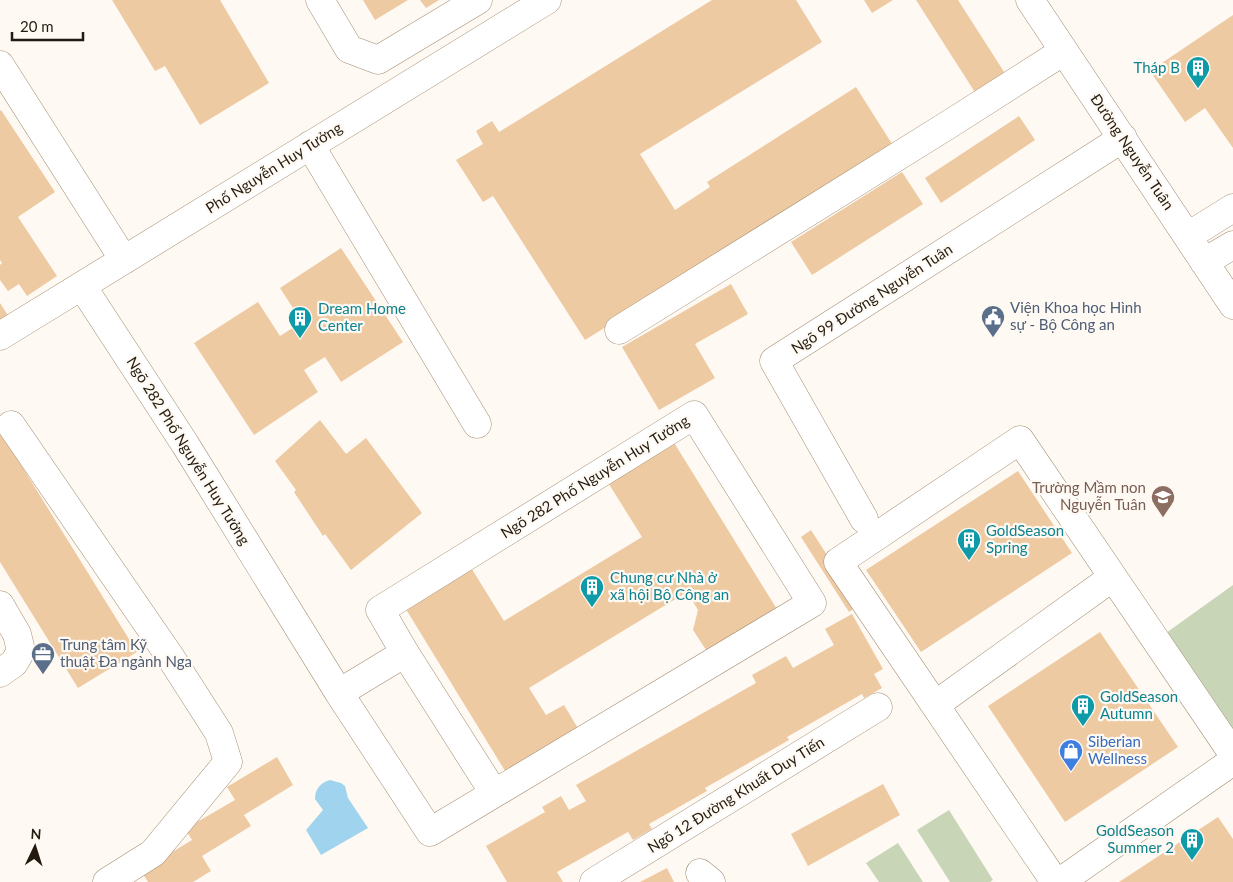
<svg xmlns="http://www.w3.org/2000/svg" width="1233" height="882" font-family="Lato,sans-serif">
  <rect width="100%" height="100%" fill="#fef9f3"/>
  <path fill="#c8d5b7" d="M1233,585V732L1166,633Z
    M949,810L993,880L990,882H950L917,830Z
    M898,843L923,882H879L866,863Z"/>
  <path fill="#a0d4ee" d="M330,780L341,783L345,786L348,798L368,828L321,855L306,830L323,810L315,799C315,789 320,783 330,780Z"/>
  <path fill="#eecaa3" d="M112,0H220L269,83L200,125L165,66L155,71Z
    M363,0H408L375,20Z
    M420,0H439L426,8Z
    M712,0H796L822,42L640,154L675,210L710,187L707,182L856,87L894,147L585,340L493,196L483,202L456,160L483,144L476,131L492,121L499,132Z
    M864,0H893L872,13Z
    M916,0H958L1008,78L978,97Z
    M1233,15V148L1205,108L1185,122L1150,71Z
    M1,110L55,192L18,217L57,276L27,296L19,284L8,291L0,280V265L2,263L0,260V111Z
    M1019,116L1035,140L941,203L925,178Z
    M902,172L923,204L812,275L791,242Z
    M341,248L403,342L341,382L325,357L304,370L318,392L254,435L194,343L258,302L280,336L302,322L280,288Z
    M731,284L748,314L695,344L715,378L659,410L622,347Z
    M0,303L9,317L0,323Z
    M320,420L346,454L366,438L422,513L351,570L325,534L323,536L294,492L296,490L275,461Z
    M0,431L137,652L78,688L0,562Z
    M673,441L780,614L710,656L693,630L698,610L687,592L529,688L546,715L564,705L582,735L510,779L404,606L470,566L504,621L642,537L607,481Z
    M1018,471L1072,553L921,652L866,570Z
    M811,530L859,605L849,612L801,537Z
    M852,614L883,669L874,674L882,688L864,698L862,694L787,737L789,740L705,788L707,791L649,824L652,829L633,840L628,832L557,872L563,882H507L486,846L545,812L542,807L561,796L569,810L586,801L576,785L756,683L752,675L786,656L793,668L834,645L825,629Z
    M1100,632L1178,747L1065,822L988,706Z
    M277,757L293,785L244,815L251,826L202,856L211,871L193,882H148L141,871L192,840L185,829L235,800L227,787Z
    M883,784L900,815L808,866L791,834Z
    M1218,817L1233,839V882H1119Z
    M667,868L674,882H640Z"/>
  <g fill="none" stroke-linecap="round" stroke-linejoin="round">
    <g stroke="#a28d71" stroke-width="29">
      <path id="minor" d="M320,0L349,49L378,60L478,0
        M1030,0L1233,305
        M0,65L124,260
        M310,145L477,424
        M1188,236L1233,208
        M1204,262L1233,245
        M82,286L185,444L339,693L430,832L812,603L694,415L380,610L405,653L494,793
        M619,330L948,125L1064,51
        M0,336L547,0
        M11,425L171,658L219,733L228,762L153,853L107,882
        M864,519L774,361L1123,138
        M0,605L17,634L21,651L14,663L0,673
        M339,693L405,653
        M935,705L1113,577
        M700,873L711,882
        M594,882L878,707
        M1055,882L838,562L1020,440L1233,754
        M1060,882L1233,761"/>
    </g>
    <use href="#minor" stroke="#fff" stroke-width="28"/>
  </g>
  <defs>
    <g id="building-pin" transform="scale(1.25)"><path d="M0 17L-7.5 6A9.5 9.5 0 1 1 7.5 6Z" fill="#0f9aa8" stroke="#fef9f3"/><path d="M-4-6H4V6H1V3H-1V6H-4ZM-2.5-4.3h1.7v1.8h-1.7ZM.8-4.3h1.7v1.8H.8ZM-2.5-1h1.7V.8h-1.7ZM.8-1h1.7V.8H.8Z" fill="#fff"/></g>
    <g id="civic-pin" transform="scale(1.25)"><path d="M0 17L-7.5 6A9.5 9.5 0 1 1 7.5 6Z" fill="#5c6f8a" stroke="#fef9f3"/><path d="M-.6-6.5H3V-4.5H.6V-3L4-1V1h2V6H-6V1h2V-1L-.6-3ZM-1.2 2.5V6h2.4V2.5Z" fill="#fff"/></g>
    <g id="school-pin" transform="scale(1.25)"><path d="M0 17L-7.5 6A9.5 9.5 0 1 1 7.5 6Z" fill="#8d6e63" stroke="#fef9f3"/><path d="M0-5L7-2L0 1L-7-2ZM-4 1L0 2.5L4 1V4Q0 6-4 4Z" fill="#fff"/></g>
    <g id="office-pin" transform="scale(1.25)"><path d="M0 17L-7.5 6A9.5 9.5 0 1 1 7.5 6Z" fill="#5c6f8a" stroke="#fef9f3"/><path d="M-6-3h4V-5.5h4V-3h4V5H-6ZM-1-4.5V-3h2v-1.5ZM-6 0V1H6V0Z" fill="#fff"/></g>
    <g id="shop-pin" transform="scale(1.25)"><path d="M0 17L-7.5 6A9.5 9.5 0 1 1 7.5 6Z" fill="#3f7fe0" stroke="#fef9f3"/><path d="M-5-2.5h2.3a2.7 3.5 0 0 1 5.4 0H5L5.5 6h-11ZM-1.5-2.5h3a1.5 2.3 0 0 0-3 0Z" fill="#fff"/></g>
  </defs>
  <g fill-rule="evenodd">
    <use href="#building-pin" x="1198" y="68"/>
    <use href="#civic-pin" x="993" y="317"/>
    <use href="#building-pin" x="300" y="318"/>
    <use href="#school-pin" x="1163" y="497"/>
    <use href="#building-pin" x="969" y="540"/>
    <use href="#building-pin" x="592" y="587"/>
    <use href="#office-pin" x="43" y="654"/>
    <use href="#building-pin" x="1083" y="706"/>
    <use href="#shop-pin" x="1071" y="751"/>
    <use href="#building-pin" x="1192" y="840"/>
  </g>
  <g text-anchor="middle" stroke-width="4.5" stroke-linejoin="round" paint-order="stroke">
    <g font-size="15" fill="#0d838f" stroke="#fef9f3" text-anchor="start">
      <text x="1180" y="73" text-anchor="end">Tháp B</text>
      <text x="318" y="314">Dream Home<tspan x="318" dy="17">Center</tspan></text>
      <text x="986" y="536">GoldSeason<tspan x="986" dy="17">Spring</tspan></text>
      <text x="610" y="583">Chung cư Nhà ở<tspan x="610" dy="17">xã hội Bộ Công an</tspan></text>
      <text x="1100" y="702">GoldSeason<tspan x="1100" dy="17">Autumn</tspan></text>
      <text x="1174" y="836" text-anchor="end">GoldSeason<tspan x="1174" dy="17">Summer 2</tspan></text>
    </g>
    <g font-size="15" fill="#231b10" stroke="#fef9f3">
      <text transform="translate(1132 152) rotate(56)" y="5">Đường Nguyễn Tuân</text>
      <text transform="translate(274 168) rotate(-32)" y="5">Phố Nguyễn Huy Tưởng</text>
      <text transform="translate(872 299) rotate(-33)" y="5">Ngõ 99 Đường Nguyễn Tuân</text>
      <text transform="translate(188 451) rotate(58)" y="5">Ngõ 282 Phố Nguyễn Huy Tưởng</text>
      <text transform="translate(595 477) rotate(-32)" y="5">Ngõ 282 Phố Nguyễn Huy Tưởng</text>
      <text transform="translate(736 795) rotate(-32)" y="5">Ngõ 12 Đường Khuất Duy Tiến</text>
    </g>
    <g font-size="15" fill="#4e5e75" stroke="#fef9f3" text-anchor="start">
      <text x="1010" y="313">Viện Khoa học Hình<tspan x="1010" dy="17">sự - Bộ Công an</tspan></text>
      <text x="60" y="650">Trung tâm Kỹ<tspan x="60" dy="17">thuật Đa ngành Nga</tspan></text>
    </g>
    <g font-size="15" fill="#785e54" stroke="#fef9f3" text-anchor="end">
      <text x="1146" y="493">Trường Mầm non<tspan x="1146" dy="17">Nguyễn Tuân</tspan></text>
    </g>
    <g font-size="15" fill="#366cbe" stroke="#fef9f3" text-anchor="start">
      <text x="1088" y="747">Siberian<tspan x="1088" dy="17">Wellness</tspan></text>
    </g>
  </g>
  <g transform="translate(35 847) rotate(4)" stroke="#fef9f3" stroke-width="4" paint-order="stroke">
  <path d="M0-4L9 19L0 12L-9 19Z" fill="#231b10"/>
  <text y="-8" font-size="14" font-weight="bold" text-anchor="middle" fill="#231b10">N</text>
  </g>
  <path d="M12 32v8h71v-8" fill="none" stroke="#231b10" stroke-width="2.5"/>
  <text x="20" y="32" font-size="15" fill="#231b10" stroke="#fef9f3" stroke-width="4" paint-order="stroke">20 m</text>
</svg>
